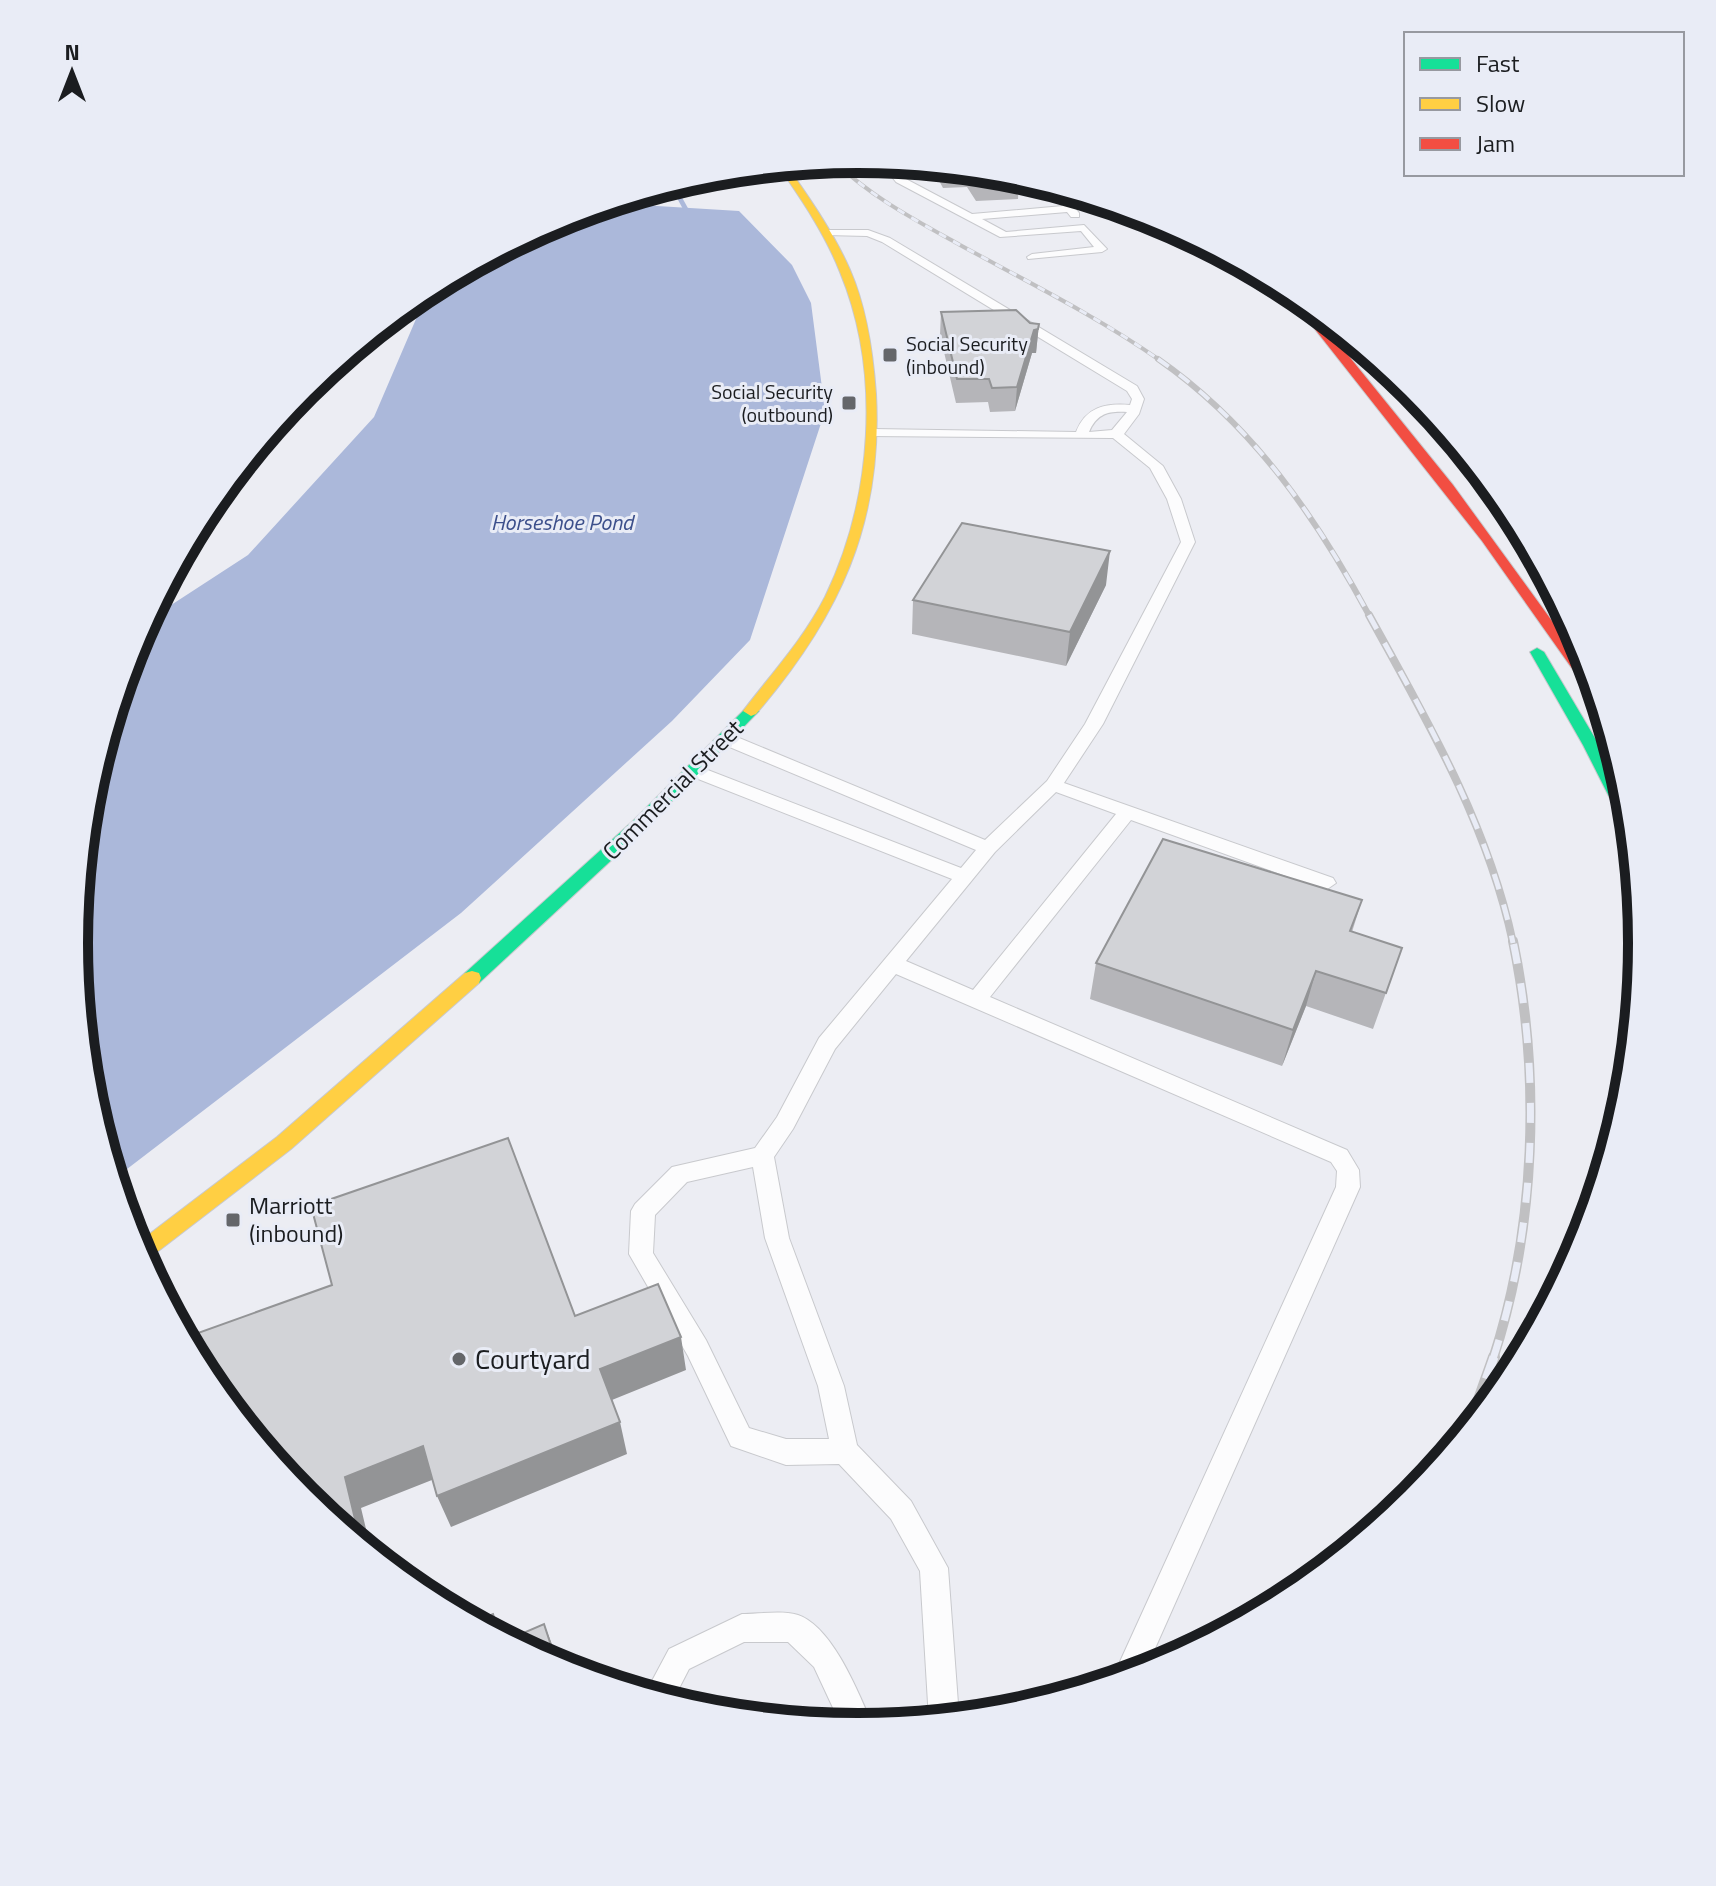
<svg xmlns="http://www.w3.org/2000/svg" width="1716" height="1886" font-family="'Titillium Web',sans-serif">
  <rect width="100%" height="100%" fill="#ecedf3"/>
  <path fill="#abb8da" d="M608,203L739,211L792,265L811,303L825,411L750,640L672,721L461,913L114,1179L89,1095L74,943L89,790L134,643L145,622L248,555L374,417L419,312V294L558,219Z"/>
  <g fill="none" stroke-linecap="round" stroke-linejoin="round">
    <path fill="#abb8da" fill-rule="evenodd" d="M674,183L689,210L688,211H684L670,185Z"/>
    <g stroke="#c8c9cd" stroke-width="2">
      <path id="lane" d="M880,162H890L904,178L972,214L1063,206L1046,186L1058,188L1079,213V217H1071L1067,212L982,219L1006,232L1084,225L1107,249L1102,252L1028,259L1027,257L1032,254L1094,247L1081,231L1000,237L896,182Z
        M822,230H868L890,238L1137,386L1144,399L1139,414L1124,434L1163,466L1181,499L1195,542L1103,724L1064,783L1333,878L1336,883L1326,890L1319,888L1131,820L990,997L1347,1150L1359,1170L1360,1187L1145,1671L1115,1680L1113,1676L1118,1666L1336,1187L1337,1171L1331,1162L896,974L835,1049L793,1129L774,1157L789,1238L844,1386L857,1445L911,1501L948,1568L959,1717L929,1720L920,1571L891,1519L839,1464L786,1465L731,1446L688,1356L629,1254L631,1211L635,1204L672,1167L755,1148L777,1117L819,1038L952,879L688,775L685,771L694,765L700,767L961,868L976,850L720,743L717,739L726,734L732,735L985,840L1047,781L1085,724L1181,542L1167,499L1150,468L1113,438L868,436V430L873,429L1076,432C1086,407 1105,403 1130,405L1132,399L1127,391L882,242L867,236L826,235L821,232ZM1127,412L1112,430L1089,432C1097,413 1109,411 1127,412ZM1056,792L1116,814L973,990L906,961L995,852ZM753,1167L765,1238L818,1386L829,1439H786L749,1428L706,1340L653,1253L655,1215L687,1182Z
        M742,1614C759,1614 782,1610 798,1615C833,1627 859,1694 873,1726L841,1725L814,1667L788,1642H744L689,1669L672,1702L645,1694L669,1649Z"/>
    </g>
    <g stroke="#c8c9cd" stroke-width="2">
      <path id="fast" d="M1537,648L1544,652L1599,745L1628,802L1631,827L1622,822L1583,745L1530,652Z
        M751,706L759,711L756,714L646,828L479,983H465L463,978L465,973L634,820L746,708Z"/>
    </g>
    <g stroke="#c8c9cd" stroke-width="2">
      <path id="slow" d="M787,166C810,199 834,233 850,270C867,309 873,352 876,394C883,524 839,617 756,714L751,716L743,711C772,673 803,640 825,597C872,500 882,373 840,272C825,234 802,200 779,167Z
        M472,971L479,973L481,978L479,983L291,1149L144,1262L135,1245L277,1137L465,973Z"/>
    </g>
    <g stroke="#c8c9cd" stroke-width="2">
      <path id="jam" d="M1284,286L1301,297L1453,485L1592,676L1599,699L1593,698L1482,541L1284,290Z"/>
    </g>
    <use href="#lane" fill="#fcfcfd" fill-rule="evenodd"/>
    <use href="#fast" fill="#16e098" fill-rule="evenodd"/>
    <use href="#slow" fill="#ffcf43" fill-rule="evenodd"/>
    <use href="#jam" fill="#f24e42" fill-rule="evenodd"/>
    <g stroke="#c0c0c2" stroke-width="4">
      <path id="rail-far4" d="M834,161C871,197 915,220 960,245C1028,282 1098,317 1161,361"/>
    </g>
    <g stroke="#c0c0c2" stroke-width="6">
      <path id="rail-far3" d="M1158,359C1253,425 1316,517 1370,617"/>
    </g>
    <g stroke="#c0c0c2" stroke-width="8">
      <path id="rail-far2" d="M1369,615C1427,720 1488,825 1513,943"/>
    </g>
    <g stroke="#c0c0c2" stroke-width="10">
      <path id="rail-far1" d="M1493,1359C1536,1228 1541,1076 1513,941"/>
    </g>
    <g stroke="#c0c0c2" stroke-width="12">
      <path id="rail" d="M1469,1428L1494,1357"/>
    </g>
    <use href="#rail-far4" stroke="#e9ecf6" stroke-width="3" stroke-dasharray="8" stroke-linecap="butt"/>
    <use href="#rail-far3" stroke="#e9ecf6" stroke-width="4" stroke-dasharray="13" stroke-linecap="butt"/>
    <use href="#rail-far2" stroke="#e9ecf6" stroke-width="5" stroke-dasharray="16" stroke-linecap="butt"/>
    <use href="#rail-far1" stroke="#e9ecf6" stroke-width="7" stroke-dasharray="20" stroke-linecap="butt"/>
    <use href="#rail" stroke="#e9ecf6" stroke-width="9" stroke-dasharray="26" stroke-linecap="butt"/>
  </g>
  <path fill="#b5b5b9" d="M907,164L1011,174L1019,178L1018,199L976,201L967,187L943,188L935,173L913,175Z
    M941,312L1039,324L1036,353H1032L1015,411L990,412L988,402L956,403L940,335Z
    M1106,585L1066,666L912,634L913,600Z
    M1362,900L1352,932L1402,948L1373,1029L1306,1006L1282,1066L1090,999L1096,963Z"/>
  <path fill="#939496" d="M1039,324L1036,353H1032L1015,411L1017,387L1034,330Z
    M1110,551L1106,585L1066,666L1070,632Z
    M1316,971L1306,1006L1282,1066L1293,1030Z
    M681,1337L686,1370L607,1402L600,1369Z
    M620,1422L627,1454L451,1527L437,1496Z
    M423,1446L437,1478L361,1508L372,1554L361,1544L345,1477Z
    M493,1614L504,1638L500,1636Z
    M544,1624L555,1652L560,1668L558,1667Z"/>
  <path fill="#d2d3d7" stroke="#939496" stroke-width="2" d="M970,170L1011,174L1018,176L1019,178L977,180Z
    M1016,310L1030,323L1039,324L1038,329L1034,330L1017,387L992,388L989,379H957L941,312Z
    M962,523L1110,551L1070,632L913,600Z
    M1163,839L1362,900L1350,931L1402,948L1386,993L1316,971L1293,1030L1096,963Z
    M508,1138L575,1316L658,1284L681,1337L600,1369L620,1422L437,1496L423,1446L345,1477L361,1544L303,1497L206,1378L184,1338L332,1285L311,1206Z
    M493,1614L500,1636L474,1622Z
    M544,1624L558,1667L507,1640Z"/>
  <g fill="#64666a" stroke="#e9ecf6" stroke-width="3">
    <rect x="882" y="347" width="16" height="16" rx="4"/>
    <rect x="841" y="395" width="16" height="16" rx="4"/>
    <rect x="225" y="1212" width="16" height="16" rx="4"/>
    <circle cx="459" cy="1359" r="8"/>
  </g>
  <g text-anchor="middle" stroke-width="6" stroke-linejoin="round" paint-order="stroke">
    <g font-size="20" fill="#1b1d20" stroke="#e9ecf6" text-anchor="start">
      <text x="906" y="351">Social Security<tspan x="906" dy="23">(inbound)</tspan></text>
      <text x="833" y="399" text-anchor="end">Social Security<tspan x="833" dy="23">(outbound)</tspan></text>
    </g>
    <g font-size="22" font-style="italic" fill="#3c4f8b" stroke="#e9ecf6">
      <text x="562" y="530">Horseshoe Pond</text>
    </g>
    <g font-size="24" fill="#1b1d20" stroke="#e9ecf6">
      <text transform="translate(673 790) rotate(-45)" y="8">Commercial Street</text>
    </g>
    <g font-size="24" fill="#1b1d20" stroke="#e9ecf6" text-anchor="start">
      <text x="249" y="1214">Marriott<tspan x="249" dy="28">(inbound)</tspan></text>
    </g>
    <g font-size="28" fill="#1b1d20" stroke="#e9ecf6" text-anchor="start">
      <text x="475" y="1369">Courtyard</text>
    </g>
  </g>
  <path d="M0 0H1716V1886H0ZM88 943a770 770 0 1 1 1540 0a770 770 0 1 1-1540 0Z" fill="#e9ecf6" fill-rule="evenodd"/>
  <path fill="none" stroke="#1b1d20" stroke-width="10" d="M88 943a770 770 0 1 1 1540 0a770 770 0 1 1-1540 0Z"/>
  <rect x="1404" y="32" width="280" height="144" fill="#e9ecf6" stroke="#9799a0" stroke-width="2"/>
  <rect x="1420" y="58" width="40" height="12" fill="#16e098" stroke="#9799a0" stroke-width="2"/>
  <text x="1476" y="72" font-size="24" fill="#1b1d20">Fast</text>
  <rect x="1420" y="98" width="40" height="12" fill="#ffcf43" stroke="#9799a0" stroke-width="2"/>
  <text x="1476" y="112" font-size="24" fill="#1b1d20">Slow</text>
  <rect x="1420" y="138" width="40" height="12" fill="#f24e42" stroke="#9799a0" stroke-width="2"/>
  <text x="1476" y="152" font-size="24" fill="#1b1d20">Jam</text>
  <g transform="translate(72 72)" stroke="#e9ecf6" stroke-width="6" paint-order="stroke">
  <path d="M0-6L14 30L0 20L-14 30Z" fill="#1b1d20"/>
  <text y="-12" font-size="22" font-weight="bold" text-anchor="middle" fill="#1b1d20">N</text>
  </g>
</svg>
